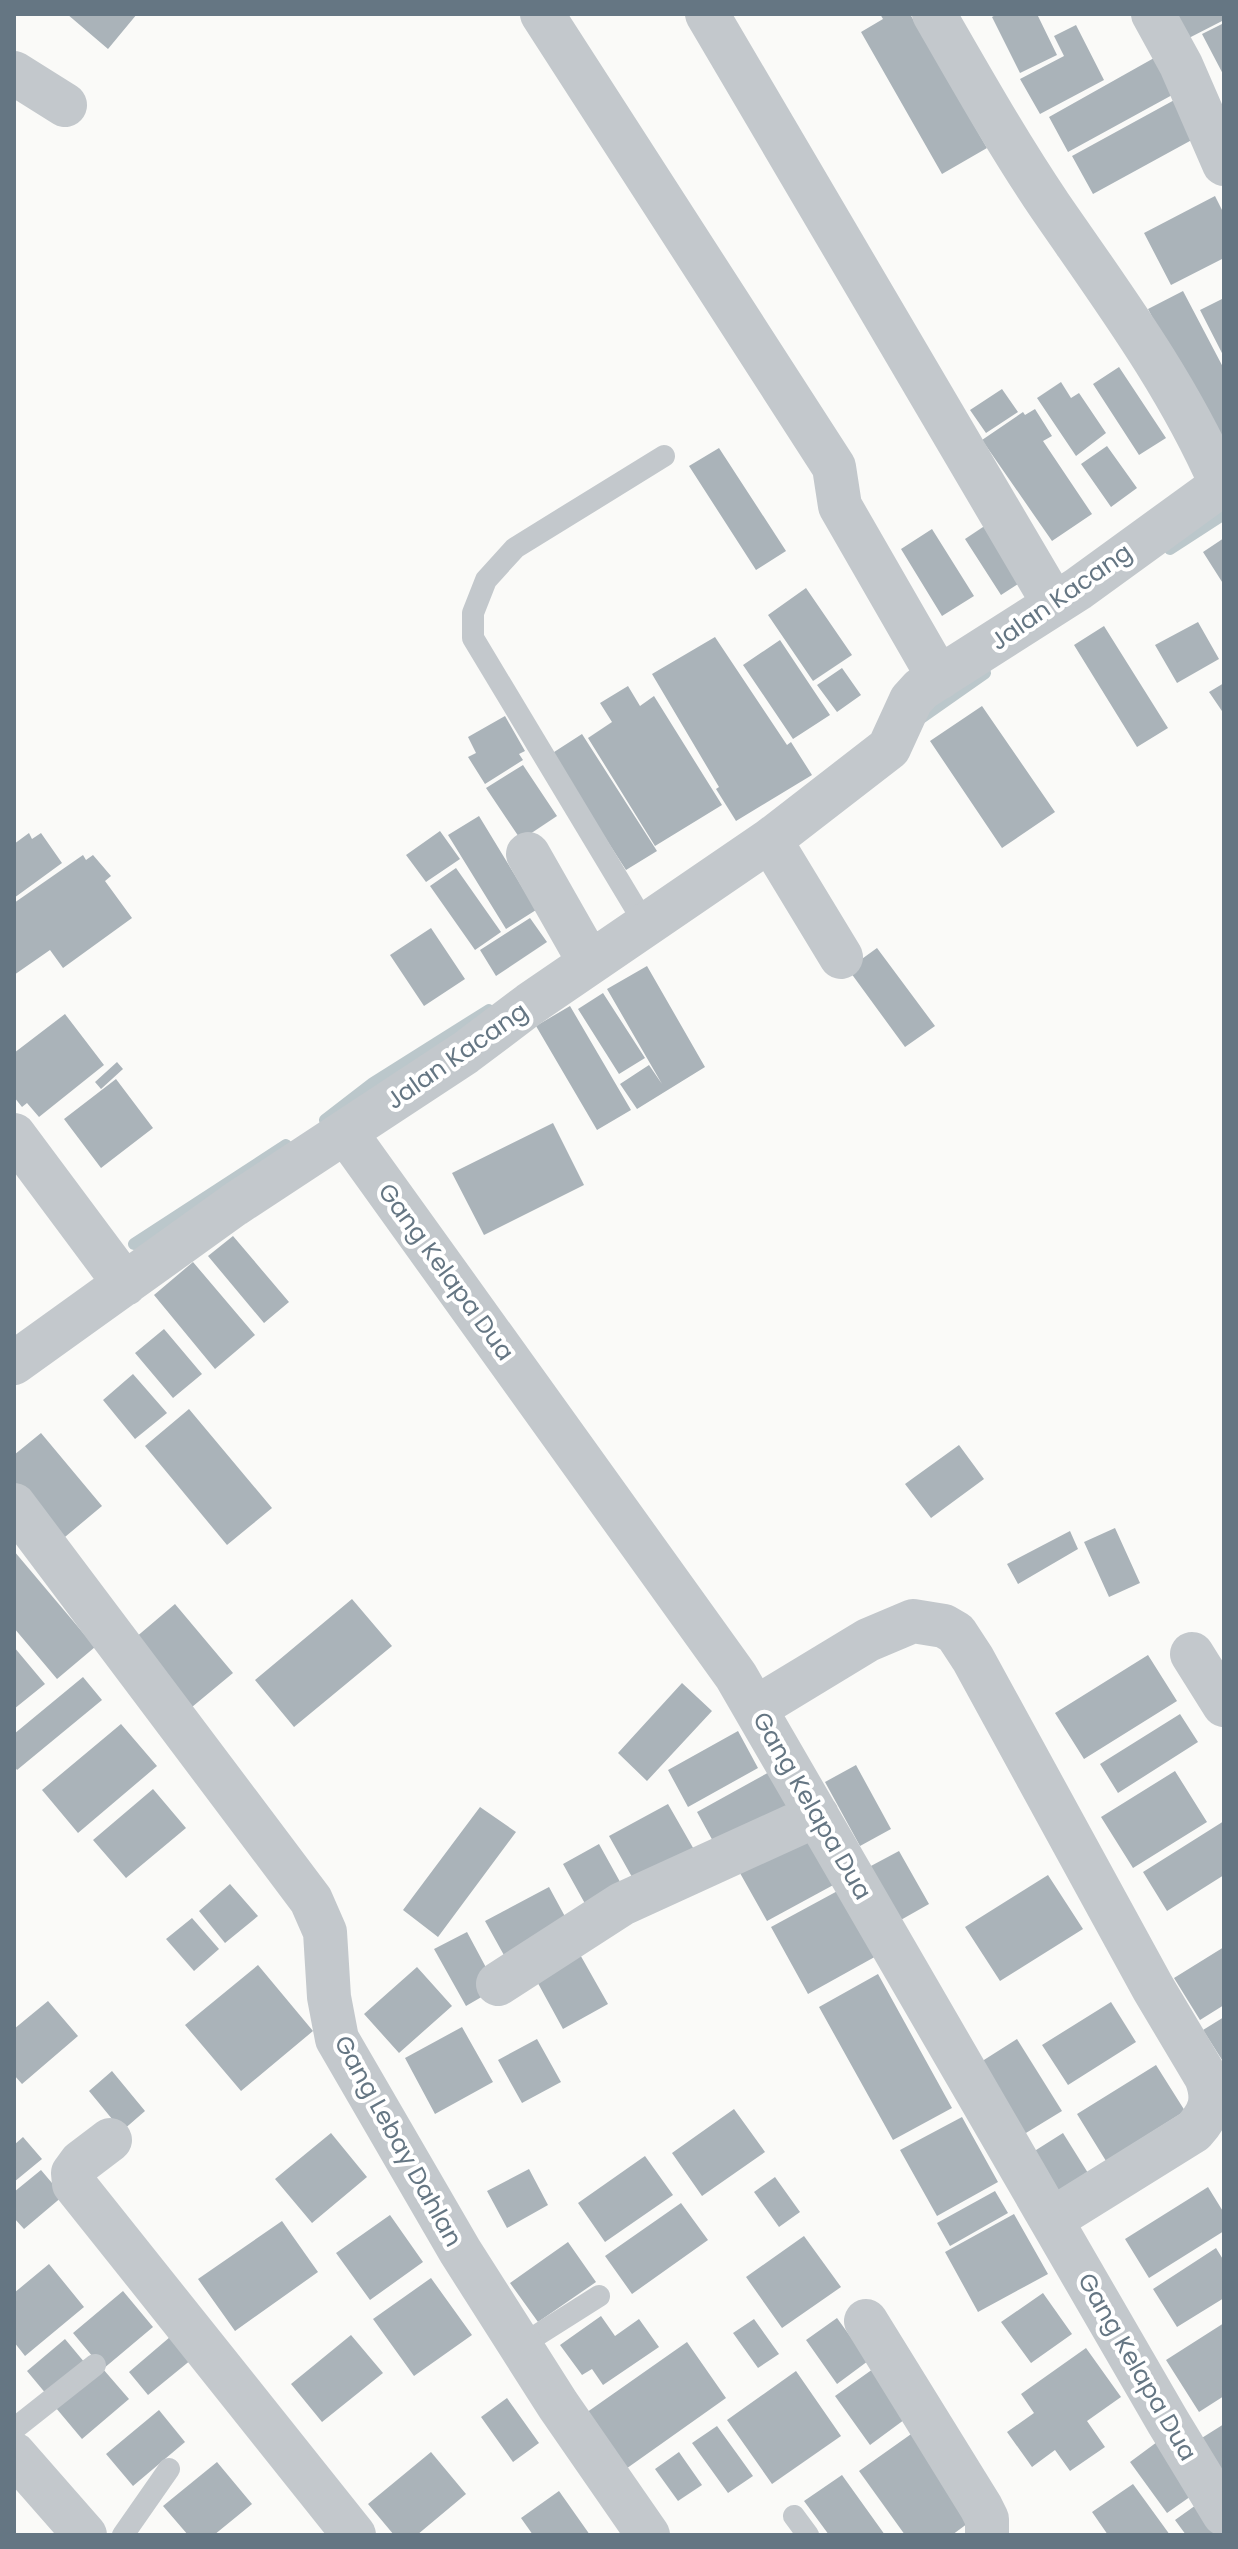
<svg xmlns="http://www.w3.org/2000/svg" width="1238" height="2549" font-family="Poppins,sans-serif">
  <rect width="100%" height="100%" fill="#fafaf8"/>
  <g fill="none" stroke-linecap="round" stroke-linejoin="round">
    <path stroke="#bbc7cb" stroke-width="12" d="M1170,549L1224,514
      M918,720L985,673
      M325,1120L373,1083L489,1010
      M134,1244L286,1145"/>
  </g>
  <path fill="#aab3b9" d="M67,14H137L108,49Z
    M880,14H910L987,148L942,174L861,32L883,19Z
    M997,14H1037L1057,55L1020,73L992,17Z
    M1171,14H1224V20L1185,40Z
    M1224,23V76L1202,34Z
    M1076,25L1104,80L1040,114L1020,79L1064,56L1054,36Z
    M1154,58L1174,94L1068,152L1049,117Z
    M1178,98L1199,136L1093,194L1072,156Z
    M1215,196L1224,214V258L1171,285L1144,233Z
    M1183,291L1224,369V456L1148,309Z
    M1224,298V357L1200,310Z
    M1119,367L1166,438L1139,455L1093,384Z
    M1061,382L1071,398L1079,393L1106,433L1076,456L1037,398Z
    M1002,389L1018,412L986,433L970,410Z
    M1035,409L1052,436L1043,441L1092,514L1052,541L982,440L1023,412L1025,415Z
    M1107,446L1137,488L1111,507L1081,464Z
    M719,448L786,551L756,570L689,466Z
    M989,523L1026,579L1001,595L965,539Z
    M932,529L974,596L942,616L901,549Z
    M1224,538V585L1203,552Z
    M806,588L852,655L813,681L768,615Z
    M1198,622L1219,659L1177,683L1155,645Z
    M1104,626L1168,728L1137,747L1074,645Z
    M715,637L787,745L791,742L812,775L736,821L716,789L719,787L652,674Z
    M780,640L830,715L793,739L743,665Z
    M842,668L861,695L837,712L817,685Z
    M1224,683V714L1209,692Z
    M628,686L640,706L654,696L722,805L655,846L588,738L612,722L600,703Z
    M982,706L1055,812L1002,848L930,741Z
    M505,716L525,751L519,754L523,760L485,784L468,757L476,753L468,737Z
    M582,734L657,851L626,870L551,754Z
    M523,765L557,816L521,840L486,788Z
    M479,816L536,910L506,929L448,835Z
    M440,831L460,859L426,882L406,855Z
    M29,833L32,839L41,833L62,863L14,898V844Z
    M83,855L86,860L93,855L111,876L105,881L132,918L63,968L50,950L14,975V903Z
    M456,868L501,932L475,950L430,886Z
    M530,918L547,942L496,976L480,950Z
    M431,928L465,979L424,1006L390,955Z
    M877,948L935,1026L905,1047L848,969Z
    M647,966L705,1067L637,1109L620,1084L649,1065L662,1084L607,989Z
    M603,993L645,1058L619,1074L578,1009Z
    M570,1006L631,1110L597,1130L536,1026Z
    M65,1014L104,1065L39,1117L27,1103L22,1107L14,1097V1053Z
    M117,1062L123,1069L101,1089L95,1082Z
    M116,1079L153,1128L101,1168L64,1119Z
    M553,1123L584,1185L484,1235L452,1173Z
    M233,1236L289,1302L264,1323L208,1256Z
    M193,1262L255,1335L215,1369L154,1295Z
    M164,1329L202,1374L173,1398L135,1353Z
    M133,1374L167,1413L135,1439L103,1400Z
    M189,1409L272,1508L227,1545L145,1446Z
    M41,1433L102,1506L59,1542L14,1490V1455Z
    M959,1445L984,1479L931,1518L905,1484Z
    M1115,1528L1140,1583L1109,1597L1084,1542Z
    M1070,1531L1078,1549L1018,1584L1007,1564Z
    M14,1551L95,1647L57,1679L14,1628Z
    M352,1599L392,1646L294,1727L255,1680Z
    M175,1604L233,1673L192,1707L135,1638Z
    M14,1647L45,1684L14,1709Z
    M1148,1655L1177,1701L1084,1759L1055,1713Z
    M83,1677L102,1700L17,1770L14,1766V1734Z
    M682,1683L712,1711L647,1781L618,1753Z
    M1180,1714L1198,1742L1118,1793L1100,1764Z
    M121,1724L157,1766L78,1833L42,1790Z
    M738,1731L758,1768L688,1807L668,1770Z
    M856,1765L891,1829L860,1846L825,1782Z
    M773,1770L797,1812L720,1854L697,1812Z
    M1175,1771L1207,1822L1133,1868L1101,1817Z
    M153,1789L186,1828L126,1878L93,1840Z
    M668,1804L700,1860L641,1893L609,1836Z
    M480,1807L516,1832L438,1937L403,1910Z
    M1224,1821V1875L1167,1911L1143,1872Z
    M806,1828L837,1883L767,1921L736,1866Z
    M599,1844L629,1898L593,1918L563,1864Z
    M899,1851L929,1904L899,1921L869,1867Z
    M1048,1875L1083,1929L1000,1981L965,1927Z
    M230,1884L258,1916L225,1943L199,1911Z
    M549,1887L568,1922L505,1957L485,1921Z
    M843,1888L880,1954L808,1994L771,1927Z
    M192,1918L219,1949L194,1971L166,1939Z
    M467,1932L497,1988L466,2006L434,1949Z
    M1224,1947V2005L1200,2020L1174,1978Z
    M578,1951L608,2004L563,2029L534,1976Z
    M258,1965L313,2031L241,2091L185,2025Z
    M417,1967L452,2006L399,2053L364,2014Z
    M878,1974L952,2108L893,2140L819,2007Z
    M48,2001L78,2036L22,2084L14,2075V2029Z
    M1111,2002L1136,2042L1068,2085L1042,2045Z
    M1224,2017V2063L1203,2030Z
    M462,2027L493,2082L435,2114L405,2058Z
    M537,2039L561,2082L522,2103L498,2060Z
    M1017,2039L1062,2111L1021,2136L976,2065Z
    M1156,2065L1185,2111L1106,2161L1077,2114Z
    M112,2071L145,2111L122,2131L89,2091Z
    M734,2109L765,2152L702,2196L672,2153Z
    M962,2117L998,2182L937,2216L900,2150Z
    M331,2133L367,2177L312,2223L275,2179Z
    M1063,2133L1088,2173L1050,2196L1025,2157Z
    M23,2137L42,2159L14,2182V2145Z
    M645,2156L673,2195L605,2242L578,2203Z
    M529,2169L548,2205L507,2228L487,2191Z
    M41,2170L63,2196L24,2229L14,2218V2192Z
    M775,2177L800,2212L779,2227L754,2192Z
    M1208,2187L1224,2213V2231L1149,2278L1125,2239Z
    M995,2191L1008,2213L950,2246L937,2223Z
    M681,2203L708,2240L632,2294L605,2256Z
    M1014,2214L1048,2274L978,2312L945,2252Z
    M390,2215L423,2262L370,2300L336,2253Z
    M282,2221L318,2272L235,2331L198,2279Z
    M804,2236L841,2287L782,2328L746,2277Z
    M568,2242L596,2282L538,2322L510,2283Z
    M1216,2248L1224,2261V2298L1177,2327L1153,2289Z
    M49,2264L84,2307L25,2356L14,2342V2293Z
    M431,2278L472,2335L414,2376L373,2319Z
    M123,2291L153,2327L103,2369L73,2333Z
    M1043,2293L1072,2334L1031,2363L1001,2322Z
    M601,2316L615,2336L639,2319L659,2347L603,2385L592,2369L582,2375L560,2345Z
    M837,2318L868,2361L837,2384L806,2340Z
    M754,2319L779,2354L758,2368L733,2333Z
    M1224,2323V2396L1199,2412L1166,2360Z
    M177,2331L197,2355L148,2395L129,2372Z
    M351,2335L383,2373L322,2422L291,2384Z
    M65,2339L85,2363L47,2395L27,2371Z
    M687,2342L726,2398L623,2471L583,2415Z
    M1086,2348L1121,2397L1087,2421L1105,2447L1070,2471L1055,2450L1032,2467L1007,2432L1034,2413L1021,2394Z
    M103,2369L129,2399L82,2439L56,2408Z
    M873,2369L908,2417L870,2445L835,2396Z
    M796,2371L841,2436L772,2484L727,2420Z
    M507,2398L539,2443L513,2462L481,2417Z
    M159,2410L185,2442L133,2486L106,2454Z
    M1224,2424V2482L1197,2441Z
    M717,2426L753,2476L728,2493L692,2443Z
    M914,2432L975,2518L952,2535H905L859,2471Z
    M1157,2442L1194,2494L1167,2513L1130,2462Z
    M431,2452L466,2494L417,2535H394L368,2504Z
    M679,2452L702,2485L678,2501L655,2469Z
    M217,2462L252,2504L214,2535H188L163,2506Z
    M842,2475L885,2535H829L804,2501Z
    M1133,2484L1170,2535H1108L1092,2512Z
    M559,2491L590,2535H533L521,2518Z
    M1196,2505L1217,2535H1186L1175,2520Z"/>
  <g fill="none" stroke-linecap="round" stroke-linejoin="round">
    <path stroke="#c3c8cc" stroke-width="22" d="M645,924L473,638V613L486,580L515,548L664,456
      M520,2346L599,2296
      M14,2429L95,2365
      M794,2516L808,2535
      M123,2535L169,2469"/>
    <path stroke="#c3c8cc" stroke-width="44" d="M542,14L834,467L840,506L939,678
      M707,14L1054,604
      M934,14C971,78 1008,144 1050,206C1112,296 1177,383 1221,484
      M1153,14L1181,65L1224,164
      M14,73L65,105
      M770,840L841,957
      M528,854L590,963
      M346,1133L736,1676L1168,2422L1224,2514
      M14,1135L125,1284
      M14,1363L234,1205L465,1053L530,1004L770,840L889,748L911,700L921,689L1078,589L1224,483
      M14,1505L311,1900L325,1932L329,1997L337,2039L460,2251L558,2405L648,2535
      M1192,1654L1224,1705
      M756,1708L868,1640L913,1621L944,1626L956,1633L973,1659L1153,1988L1206,2077C1215,2100 1210,2113 1194,2131L1051,2220
      M498,1984L622,1904L817,1815
      M110,2140L81,2162L73,2173L74,2184L354,2535
      M866,2321L981,2507L987,2519V2535
      M14,2454L85,2535"/>
  </g>
  <g text-anchor="middle" stroke-width="8" stroke-linejoin="round" paint-order="stroke">
    <g font-size="24" fill="#657683" stroke="#fff">
      <text transform="translate(1061 597) rotate(-35)" y="8">Jalan Kacang</text>
      <text transform="translate(457 1056) rotate(-35)" y="8">Jalan Kacang</text>
      <text transform="translate(446 1272) rotate(54)" y="8">Gang Kelapa Dua</text>
      <text transform="translate(812 1806) rotate(60)" y="8">Gang Kelapa Dua</text>
      <text transform="translate(398 2141) rotate(61)" y="8">Gang Lebay Dahlan</text>
      <text transform="translate(1137 2367) rotate(60)" y="8">Gang Kelapa Dua</text>
    </g>
  </g>
  <rect width="1238" height="2549" fill="none" stroke="#657683" stroke-width="32"/>
</svg>
